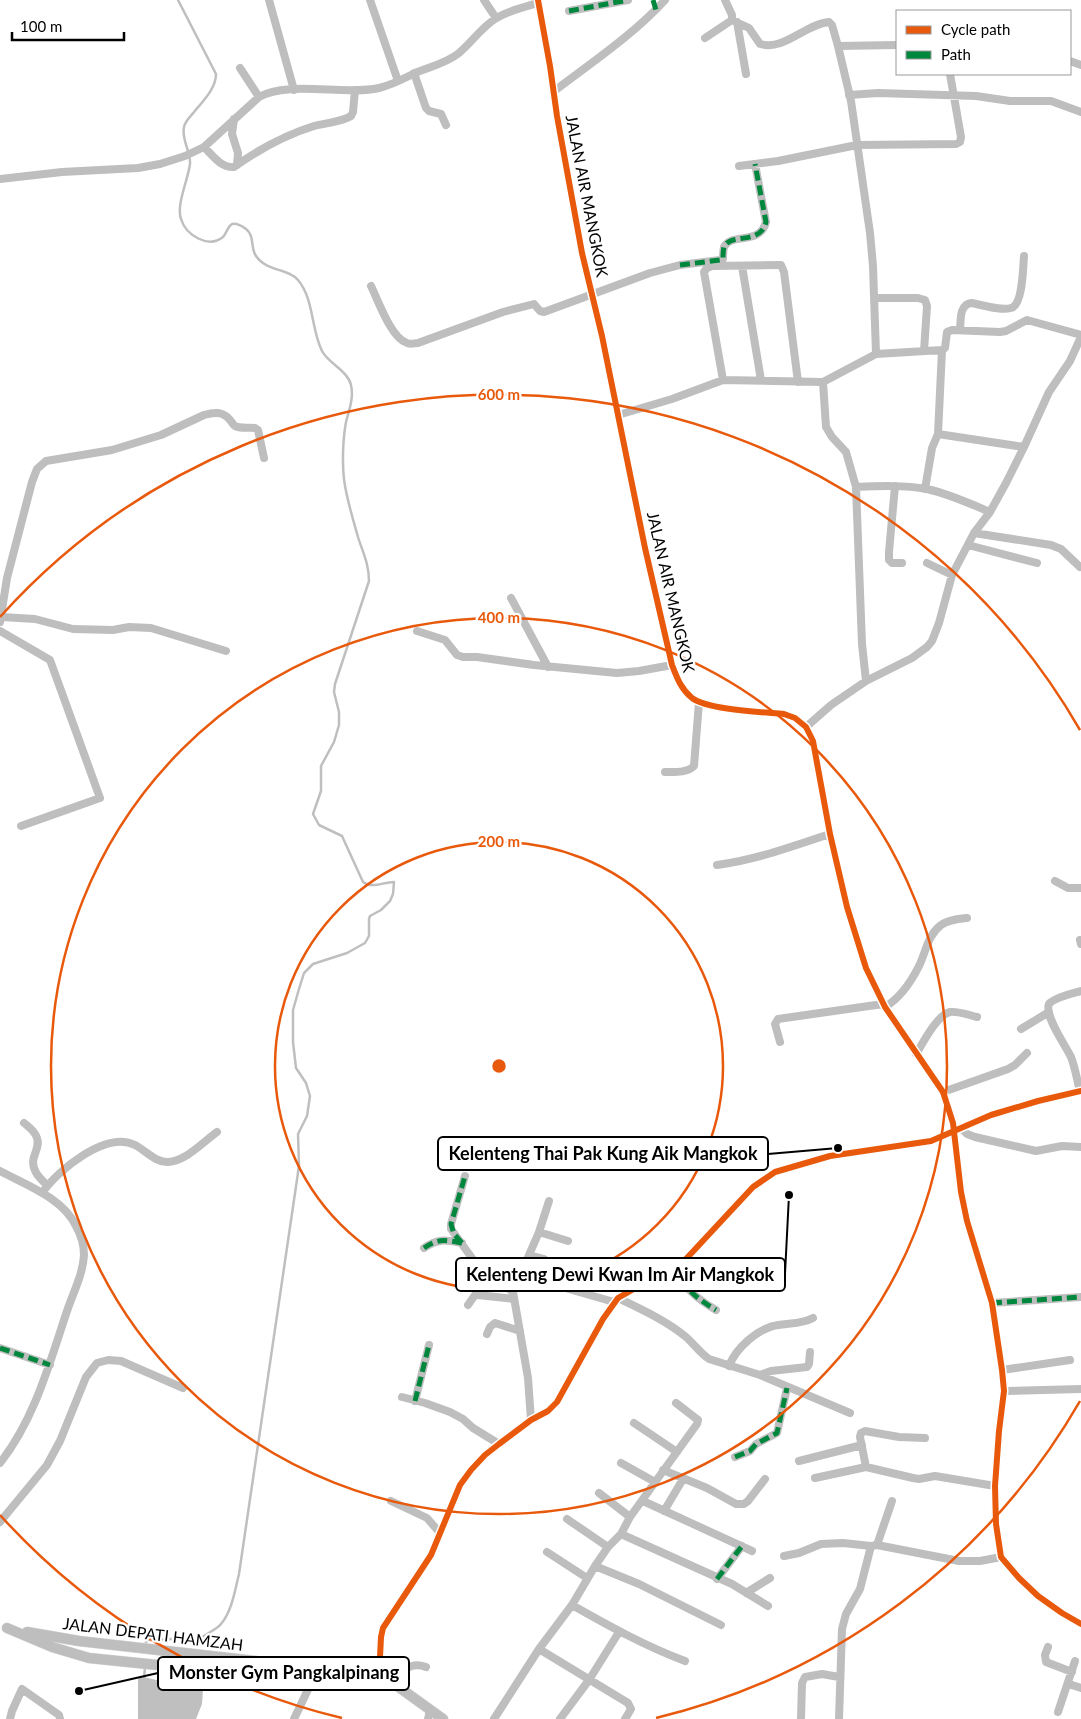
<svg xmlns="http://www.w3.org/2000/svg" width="1081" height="1719" font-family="Lato,sans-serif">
  <rect width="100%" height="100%" fill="#fff"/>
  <path fill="#bfbfbf" d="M139,1676L174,1684L200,1686L203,1689L202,1704L196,1719H138V1680Z"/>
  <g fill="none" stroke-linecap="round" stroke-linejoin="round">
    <path stroke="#bfbfbf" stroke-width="2.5" d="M146,1645V1640L201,1638C207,1633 216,1630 221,1624C232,1611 235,1590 239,1574L299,1166L298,1134L307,1116L310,1096L306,1083L296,1068L293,1042V1010L299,989L304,973L313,964L347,953L365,943L369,936V919L370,916L381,910L390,901L393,894L394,882C383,882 372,889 363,882L342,836L319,825L313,814L321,791V766L334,742L339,725V712L334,692L335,684L369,581C369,564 363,553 358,537C353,519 346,497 344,479C342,462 343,438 346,422C349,410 354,398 351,385C348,371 328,363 322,351C311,329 314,299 298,280C288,268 267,272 256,256C250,247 255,236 246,229C242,226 236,223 232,224C227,227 227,233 223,237C208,249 186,235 181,219C176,205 188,180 190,164C191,152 181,139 184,127C185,121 191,116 194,112C204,100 216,88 216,74L178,0
      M144,1680L145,1666"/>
    <g stroke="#dbdbdb" stroke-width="11">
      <path id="major" d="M7,1628L52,1647L89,1658L255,1675L314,1677L325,1675H356L379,1677L393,1683L443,1719
        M27,1632L79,1641L255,1661L315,1670L322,1673"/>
    </g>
    <path stroke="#bebebe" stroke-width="8" d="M269,0L294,90
      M370,0L398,81
      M484,0L496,18
      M538,0L550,66L557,116L582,253L602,336L645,548L672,665C677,678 681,689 692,698C708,710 763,712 784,714L795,718L806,727L813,741L830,834L847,907L866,968L885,1007L943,1092L953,1123L961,1192L967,1221L992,1303L1002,1370L1004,1391L999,1431L995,1486L996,1524L1001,1557L1019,1578L1038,1596L1062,1613L1081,1624
      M569,11L628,0
      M732,20L749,28L760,44C785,51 805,24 829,22L832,25L838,46
      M737,22L746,74
      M705,38L732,20V15L725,0
      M1070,61L1081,65
      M240,68L259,97
      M414,73L426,108L429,111L441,114L446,125
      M553,92C591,63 633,35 665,0
      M849,95L878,93L976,96L1010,101H1051L1081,112
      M234,119L232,134L238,153L237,165
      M204,147C212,155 221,168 234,167C258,150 285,135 314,126C326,123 341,122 351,116L353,112L355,90
      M739,166L778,161L857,145L956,144L960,142L961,137L950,74
      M0,179L62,172L138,168L160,164L185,156L204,147L259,97C288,80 345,96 379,88C392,85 403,79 415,73C429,67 447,63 459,53C472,42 481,28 495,19C507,11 524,7 538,3
      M742,266L761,380
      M371,286C378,300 391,338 407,343C410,345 415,343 418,343L503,312L534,304L540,311L544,312L650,273L680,265L720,260L723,259C723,255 723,251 724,247C731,232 760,246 766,222L755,164
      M875,298H918L925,300L927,306L924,351
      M960,330C961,320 959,305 971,303C983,305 1000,311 1011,308C1023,305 1023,267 1024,256
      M876,354L873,266L870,233L851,101L838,46L897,45
      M723,380L704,272L707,268L712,266L778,265H781L784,272L798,382
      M823,382L826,427L832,437L846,452L856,487L862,644L866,681
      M618,415L672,399L723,380L823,382L876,354L942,350L945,348L947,332L952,330L1000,332L1006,331L1027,320L1081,335
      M938,434L1024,447
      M895,486L889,552V560L892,563H902
      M856,487C879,486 904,485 927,489C949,494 969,503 990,512
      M925,489L932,448L938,434L942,350
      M974,533L1051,545L1061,549L1080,567
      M968,545L1037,563
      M927,563L952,575
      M511,598L548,667
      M2,617L35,619L73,629L113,630L129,627L151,628L226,651
      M0,622L7,578L32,482L37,469L46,461L112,450L161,435L204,415C214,412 223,411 230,420C232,422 233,425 235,426C240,429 250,427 255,428L258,430L264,458
      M0,631L50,660L100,798L21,826
      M417,631L445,640L457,655L463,657H477L534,665L617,673L639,671L672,665
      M806,727L831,705L866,681L912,658L927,647L932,641L939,623L952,575L974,533L990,512L1006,483L1024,447L1049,392L1070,361L1081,337
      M665,772C675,772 687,773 694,766L699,702
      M717,865C756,860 793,846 830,834
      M1055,881L1068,888H1081
      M1080,940L1081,944
      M885,1007C900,998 911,982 919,966C926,952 927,936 941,925C948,920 958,919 967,918
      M1021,1029L1049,1012
      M780,1042L775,1024L778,1019L883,1004
      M916,1054C923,1043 937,1015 950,1012C958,1011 969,1015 977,1017
      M1080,1091C1077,1080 1075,1067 1071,1057C1066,1046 1044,1016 1049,1004C1053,998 1074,993 1081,991
      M943,1092L1008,1069L1015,1065L1027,1053
      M24,1123C29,1127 35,1131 37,1138C39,1144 37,1148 35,1154C29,1167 38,1177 47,1185
      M961,1128L967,1134L975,1137L1036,1151L1062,1146L1081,1147
      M0,1171C26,1185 63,1198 76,1226C81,1235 84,1245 84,1255C83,1275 72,1295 66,1314C49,1365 34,1420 0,1463
      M465,1176L451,1224V1229L477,1265L513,1292
      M42,1193C57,1171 106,1130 135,1145C145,1150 156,1163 168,1162C186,1161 203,1142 217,1132
      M539,1232L568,1241
      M424,1248C438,1238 446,1240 462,1243
      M529,1255L544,1259L539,1280
      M672,1268C687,1289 694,1297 716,1310
      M520,1275L614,1302
      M618,1298C641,1309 667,1321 686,1337C694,1344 700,1353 709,1359L760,1375L850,1413
      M992,1303L1081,1297
      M468,1305L475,1295H478L514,1299
      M487,1334L490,1327L495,1323L520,1331
      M0,1348L50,1365
      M729,1366C736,1348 758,1328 778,1325C790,1323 802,1324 813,1318
      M1002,1370L1070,1360
      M760,1375L771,1371L807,1367L809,1364L810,1352
      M1004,1391L1081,1389
      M402,1397L425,1403L450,1412L463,1419L473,1428L499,1444
      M415,1401L429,1345
      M531,1420L528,1378L513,1292L539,1232L549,1201
      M634,1423L677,1452
      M735,1457L750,1451L756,1444L777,1433L787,1388
      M799,1461L862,1445
      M621,1463L655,1482
      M866,1467L860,1437L861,1433L865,1431L899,1437L925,1438
      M663,1470L707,1488L736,1504H744L748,1501L765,1479
      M815,1478L866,1467L913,1478L919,1479L935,1476L995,1486
      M599,1493L630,1517
      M391,1501L427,1518L440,1533
      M643,1501L752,1551
      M664,1511L683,1479
      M567,1519L608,1547
      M0,1522L47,1465L60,1441L86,1377L97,1363L108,1360L121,1361L183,1388
      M621,1534L732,1584L768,1606
      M877,1545L892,1501
      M547,1552L587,1578
      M784,1556L799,1553L821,1544L843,1543L871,1546
      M595,1566L639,1584L721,1625
      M717,1579L742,1546
      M746,1593L770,1578
      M572,1605C609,1626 645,1646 685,1661
      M1048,1647L1045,1655L1046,1662L1072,1672
      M539,1649L628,1703L631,1709L625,1719
      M379,1677L381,1637L383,1628L431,1555L460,1485L471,1470L485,1455L499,1444L531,1420L548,1411L557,1402L603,1319L618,1298L686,1259L753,1187L775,1172L830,1156L931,1141L991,1115L1038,1101L1081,1091
      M393,1683C401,1671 410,1661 426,1667
      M1069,1684L1081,1688
      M1058,1712L1075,1661
      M10,1719L12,1711L22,1689L59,1715L60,1719
      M294,1719L312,1681L315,1672
      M428,1719L430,1710
      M494,1719L539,1649L572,1605L595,1566L608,1547L621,1534L630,1517L697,1424L698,1420L676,1403
      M560,1719L589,1680L619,1632
      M801,1719L802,1683L805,1677L822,1674L839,1677
      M839,1719L842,1629L846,1614L860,1589L871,1546L877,1545L959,1561H980L1001,1557"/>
    <use href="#major" stroke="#bebebe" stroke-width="10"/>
    <path stroke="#00873e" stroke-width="5" stroke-dasharray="10 5" stroke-linecap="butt" d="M653,0L656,10
      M569,11L628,0
      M680,265L720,260L723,259C723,255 723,251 724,247C731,232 760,246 766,222L755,164
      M462,1243L454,1234L451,1224L465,1176
      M424,1248C438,1238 446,1240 462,1243
      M672,1268C687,1289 694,1297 716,1310
      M992,1303L1081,1297
      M0,1348L50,1365
      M415,1401L429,1345
      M735,1457L750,1451L756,1444L777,1433L787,1388
      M717,1579L742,1546"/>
    <g stroke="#fff" stroke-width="9">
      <path id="cycleway" d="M538,0L550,66L557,116L582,253L602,336L645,548L672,665C677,678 681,689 692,698C708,710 763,712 784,714L795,718L806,727L813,741L830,834L847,907L866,968L885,1007L943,1092L953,1123L961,1192L967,1221L992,1303L1002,1370L1004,1391L999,1431L995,1486L996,1524L1001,1557L1019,1578L1038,1596L1062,1613L1081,1624
        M379,1677L381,1637L383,1628L431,1555L460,1485L471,1470L485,1455L499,1444L531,1420L548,1411L557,1402L603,1319L618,1298L686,1259L753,1187L775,1172L830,1156L931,1141L991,1115L1038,1101L1081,1091"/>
    </g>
    <use href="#cycleway" stroke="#e8590c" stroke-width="6"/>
  </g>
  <g fill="none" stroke="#e8590c" stroke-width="2.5">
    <circle cx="499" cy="1066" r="224"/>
    <circle cx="499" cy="1066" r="448"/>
    <path d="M1080 1401A671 671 0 0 1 656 1718M342 1718A671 671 0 0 1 0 1515M0 617A671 671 0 0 1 1080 730"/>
  </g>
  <g text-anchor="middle" stroke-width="4.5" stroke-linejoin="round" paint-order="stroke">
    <g font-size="16" fill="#000" stroke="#fff">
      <text transform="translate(587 196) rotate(79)" y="6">JALAN AIR MANGKOK</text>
      <text transform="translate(671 592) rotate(77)" y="6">JALAN AIR MANGKOK</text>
      <text transform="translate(153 1634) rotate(7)" y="6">JALAN DEPATI HAMZAH</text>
    </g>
  </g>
  <circle cx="499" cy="1066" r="8" fill="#e8590c" stroke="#fff" stroke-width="2.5"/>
  <g font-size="15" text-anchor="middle" font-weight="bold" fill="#e8590c" stroke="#fff" stroke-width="4.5" stroke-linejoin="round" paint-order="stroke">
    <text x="499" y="400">600 m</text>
    <text x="499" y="623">400 m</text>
    <text x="499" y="847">200 m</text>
  </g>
  <path fill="none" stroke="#000" stroke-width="2" d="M838 1148L768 1154M789 1195L785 1274M79 1691L158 1673"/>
  <g fill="#000" stroke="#fff" stroke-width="2">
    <circle cx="838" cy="1148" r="5"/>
    <circle cx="789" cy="1195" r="5"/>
    <circle cx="79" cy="1691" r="5"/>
  </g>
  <g fill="#fff" stroke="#000" stroke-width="2">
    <rect x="438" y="1137" width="330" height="33" rx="5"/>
    <rect x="456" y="1258" width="329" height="33" rx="5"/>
    <rect x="158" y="1657" width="251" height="33" rx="5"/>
  </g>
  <g font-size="18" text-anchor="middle" font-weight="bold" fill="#000">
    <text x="603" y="1160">Kelenteng Thai Pak Kung Aik Mangkok</text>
    <text x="620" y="1281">Kelenteng Dewi Kwan Im Air Mangkok</text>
    <text x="284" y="1679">Monster Gym Pangkalpinang</text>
  </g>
  <rect x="896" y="10" width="175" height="65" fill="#ffffff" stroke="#999999"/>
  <rect x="906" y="26" width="25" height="8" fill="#e8590c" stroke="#999999"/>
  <text x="941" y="35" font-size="15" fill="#000000">Cycle path</text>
  <rect x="906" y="51" width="25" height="8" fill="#00873e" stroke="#999999"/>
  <text x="941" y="60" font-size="15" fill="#000000">Path</text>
  <path d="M12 32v8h112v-8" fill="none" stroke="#000000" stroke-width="2.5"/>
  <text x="20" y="32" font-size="15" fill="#000000" stroke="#ffffff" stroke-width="4" paint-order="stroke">100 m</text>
</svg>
